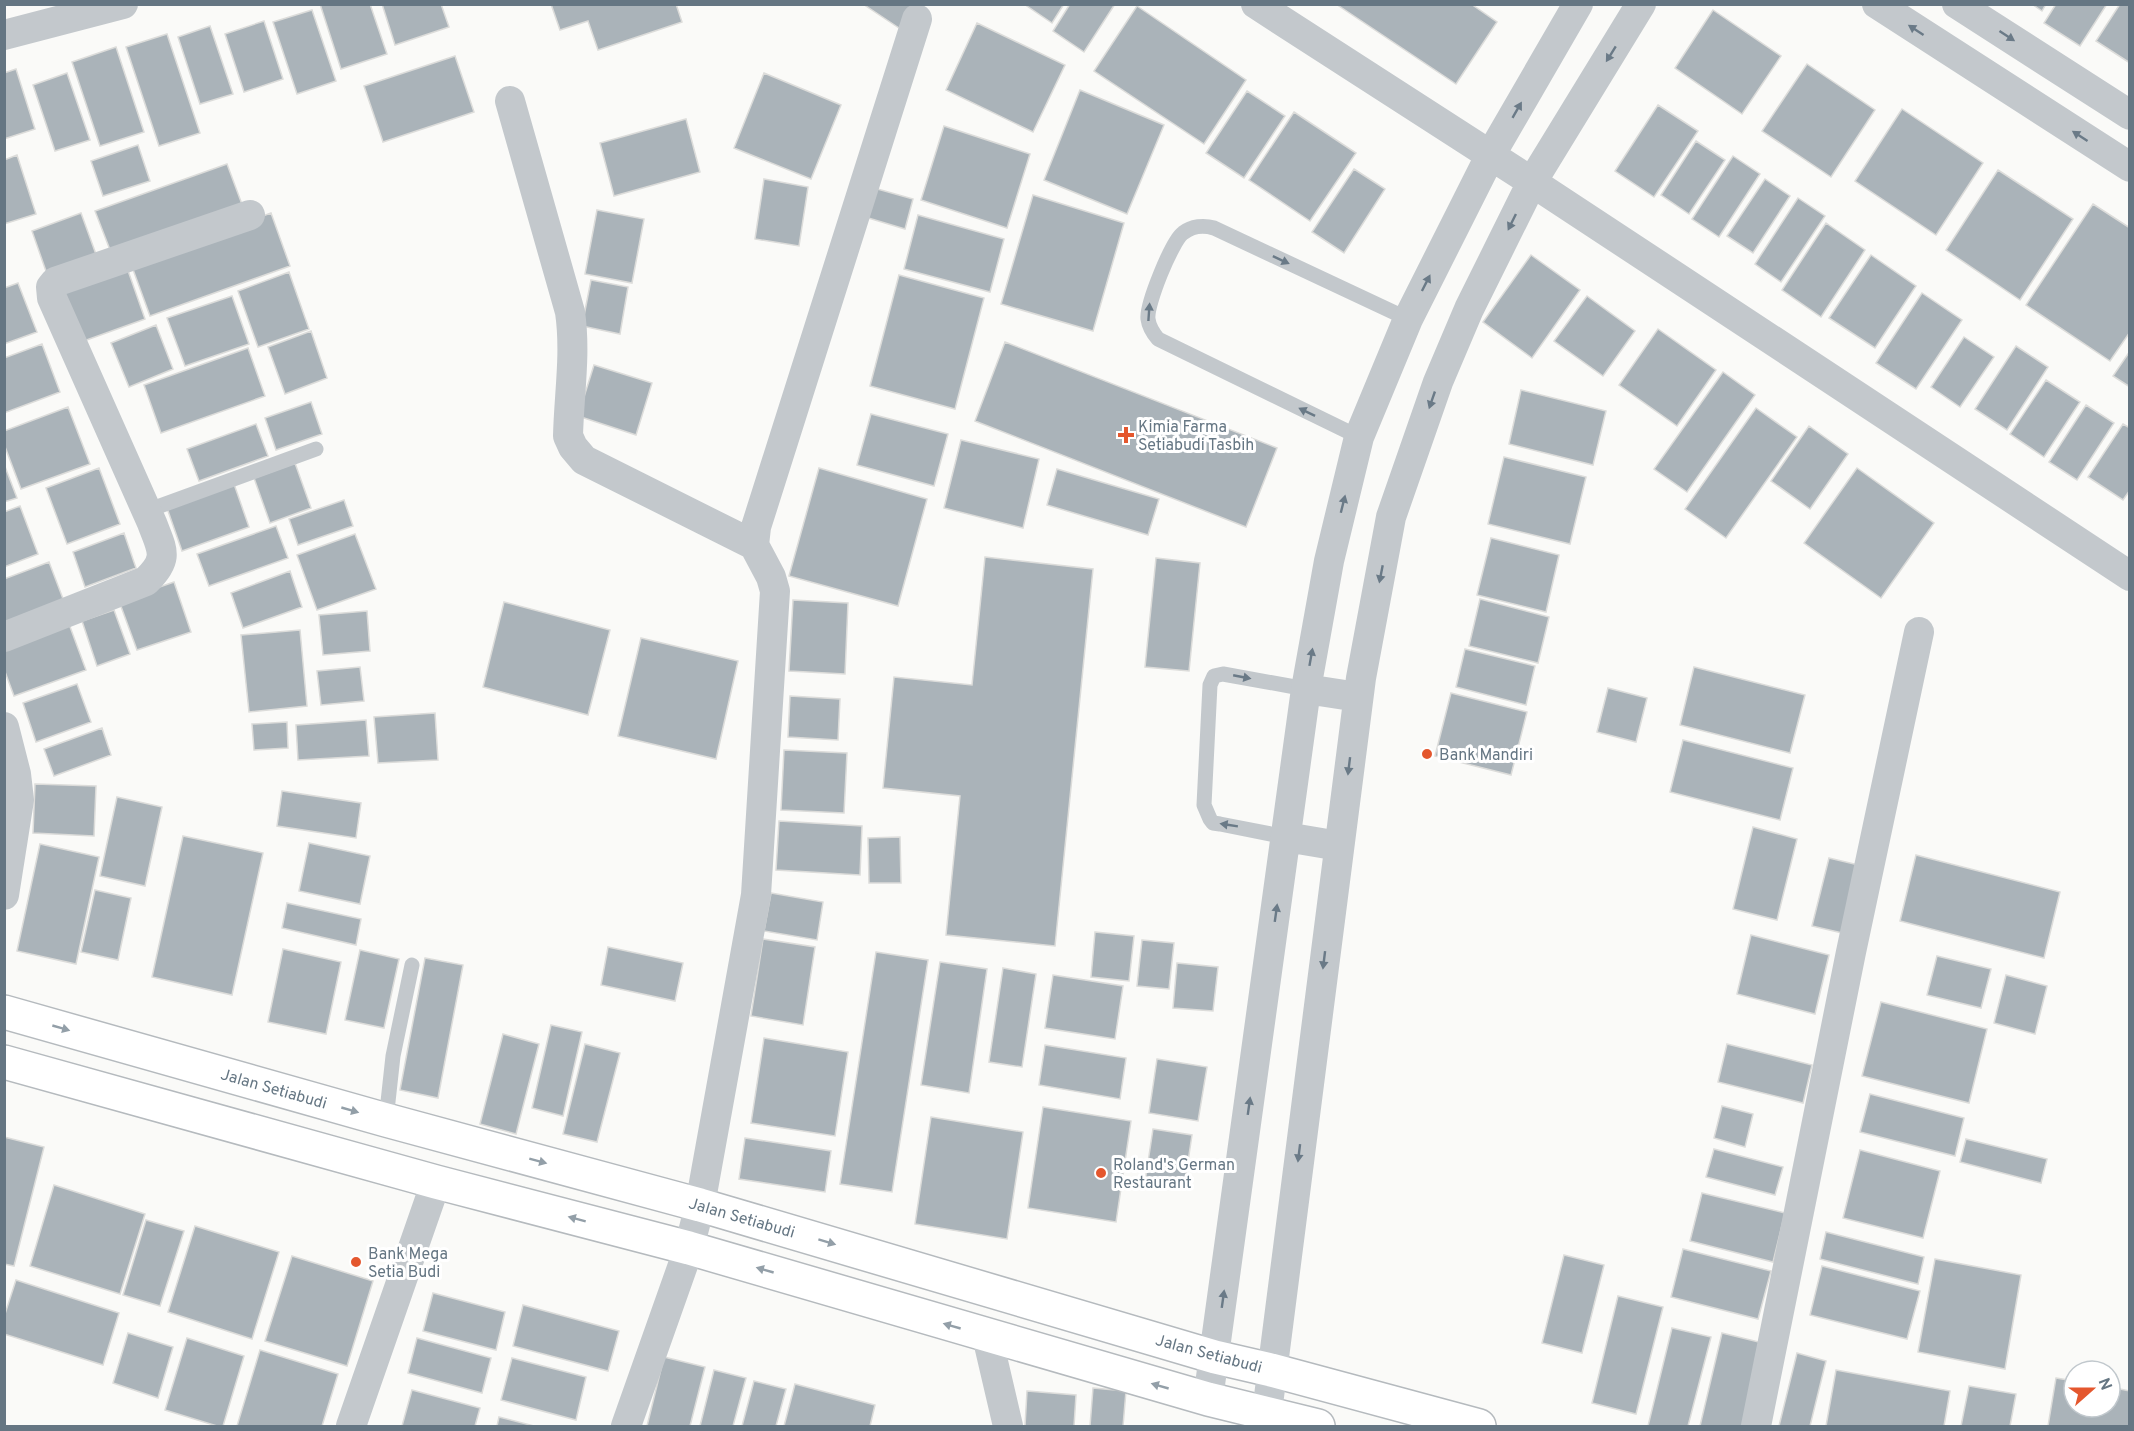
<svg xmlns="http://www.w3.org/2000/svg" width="2134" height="1431" font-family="Overpass,sans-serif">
  <rect width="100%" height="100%" fill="#fafaf8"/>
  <path fill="#aab3b9" stroke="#dcdcda" stroke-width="1.5" d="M320,4H370L387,54L341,69Z
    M382,4H441L449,27L395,45Z
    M551,4H676L682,22L598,50L588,21L560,30Z
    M863,4H914L899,28Z
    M1024,4H1064L1052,23Z
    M1070,4H1115L1084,52L1053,31Z
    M1336,4H1471L1497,22L1456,84Z
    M2032,4H2046L2042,11Z
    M2056,4H2107L2080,46L2044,23Z
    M2120,4H2130V63L2096,41Z
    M1137,6L1246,80L1204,144L1094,71Z
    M312,10L336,81L297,94L273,22Z
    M1713,10L1781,56L1742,114L1675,68Z
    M264,21L283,79L244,92L225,34Z
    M977,23L1065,65L1033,132L946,90Z
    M210,26L233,94L200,104L178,37Z
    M167,34L200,133L159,146L126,47Z
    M116,47L144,132L100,146L72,62Z
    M455,56L474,112L383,142L364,86Z
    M1807,64L1875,110L1831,177L1762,131Z
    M16,69L35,129L4,139V73Z
    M67,73L90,140L55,151L33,85Z
    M764,73L841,105L811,179L734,148Z
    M1080,90L1164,125L1127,214L1044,180Z
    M1247,91L1285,116L1244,178L1206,153Z
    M1658,105L1698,131L1654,197L1615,171Z
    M1902,109L1983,163L1936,235L1855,181Z
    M1294,112L1356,153L1310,221L1249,180Z
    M686,119L700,172L614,196L600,143Z
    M944,126L1030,154L1007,228L921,200Z
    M1696,141L1725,160L1689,214L1661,195Z
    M138,145L150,181L103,196L91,161Z
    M17,155L36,214L4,224V160Z
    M1733,156L1760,174L1719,237L1692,219Z
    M227,164L243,207L112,255L95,211Z
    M1354,169L1385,189L1344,253L1312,232Z
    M1998,170L2073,219L2020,300L1946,250Z
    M764,179L808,187L799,246L755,239Z
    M1765,179L1790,196L1753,253L1727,236Z
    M874,188L913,199L905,229L865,217Z
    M1033,195L1124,223L1093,331L1001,304Z
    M1798,198L1825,216L1781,282L1755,264Z
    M2093,204L2130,228V332L2110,361L2026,305Z
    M597,210L644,219L632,283L585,274Z
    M81,213L97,257L47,274L32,231Z
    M271,213L290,266L150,316L131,264Z
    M918,215L1004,239L990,292L904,269Z
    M1826,223L1865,250L1821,317L1782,290Z
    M1531,255L1580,290L1532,358L1483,322Z
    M1871,255L1916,286L1875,348L1829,318Z
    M125,262L145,319L81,342L61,284Z
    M289,272L309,329L258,347L238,291Z
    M899,275L984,298L955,409L870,386Z
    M591,280L628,287L620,334L582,326Z
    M18,283L37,332L4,344V288Z
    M1922,293L1962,320L1916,389L1876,363Z
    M232,296L249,344L185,366L167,318Z
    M1587,296L1635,331L1603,376L1554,341Z
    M156,325L173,369L129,387L111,343Z
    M1658,329L1716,370L1677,426L1619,385Z
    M311,331L327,378L285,394L268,347Z
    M1964,337L1994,357L1960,407L1931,387Z
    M1005,342L1277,448L1246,527L975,421Z
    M42,344L60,392L4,413V358Z
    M2016,346L2048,367L2007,430L1975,409Z
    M248,348L265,396L161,433L144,385Z
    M2130,351V387L2113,376Z
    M594,365L652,383L636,435L578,416Z
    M1723,372L1755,395L1687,492L1654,469Z
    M2046,380L2080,402L2044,457L2010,434Z
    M1521,390L1606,411L1593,465L1509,444Z
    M311,402L322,434L276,450L265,418Z
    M2086,405L2114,423L2077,480L2049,462Z
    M68,407L90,464L21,489L4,444V431Z
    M1756,408L1797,437L1726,538L1685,509Z
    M871,414L948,434L934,486L857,465Z
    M256,424L268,456L199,481L187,449Z
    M2123,424L2130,428V490L2123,500L2088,477Z
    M1809,426L1848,454L1810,509L1771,481Z
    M961,440L1039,459L1023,528L944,508Z
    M1504,457L1586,477L1570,544L1488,524Z
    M295,463L311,508L270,523L254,478Z
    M4,464L17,498L4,502Z
    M99,468L120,524L67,544L46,488Z
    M819,468L927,499L898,606L789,576Z
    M1857,468L1934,523L1881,598L1804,543Z
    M1057,469L1159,499L1148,535L1047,505Z
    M234,484L249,527L182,551L167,508Z
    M344,500L353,526L298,545L289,519Z
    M20,506L38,554L4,567V512Z
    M276,526L288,558L209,586L197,554Z
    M124,533L136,568L85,587L73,552Z
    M355,534L376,589L317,610L297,555Z
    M1491,538L1559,555L1546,612L1477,595Z
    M985,557L1093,569L1055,946L946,935L960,796L883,788L894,677L972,685Z
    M1156,558L1200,563L1189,671L1145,667Z
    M49,562L65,604L4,627V579Z
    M290,571L302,607L243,628L231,593Z
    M174,582L191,632L137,650L119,601Z
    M1480,599L1549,617L1538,663L1469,646Z
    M793,600L848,603L845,674L789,671Z
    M504,602L610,630L588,715L483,687Z
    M114,610L130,654L97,666L82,621Z
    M367,611L370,651L323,655L319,615Z
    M69,624L86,670L14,696L4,669V647Z
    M300,630L307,706L249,712L241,635Z
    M641,638L738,661L716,759L618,736Z
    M1465,649L1535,666L1526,705L1456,687Z
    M360,667L364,701L321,705L317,671Z
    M1694,667L1805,695L1790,753L1680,725Z
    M77,684L91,722L36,742L23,703Z
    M1608,688L1647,698L1636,742L1597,732Z
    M1451,693L1527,712L1511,775L1435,756Z
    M790,696L840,699L838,740L788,737Z
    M435,713L438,760L378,763L374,717Z
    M366,720L369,756L298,760L296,725Z
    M287,722L288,748L254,750L252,724Z
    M102,728L111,755L54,776L44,749Z
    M1683,740L1793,768L1780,820L1670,792Z
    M784,750L847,753L844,813L781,810Z
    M35,784L96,786L94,836L33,833Z
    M282,791L361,803L356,838L277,826Z
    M117,797L162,807L145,886L100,876Z
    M779,821L862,826L860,875L776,870Z
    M1753,827L1797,839L1777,920L1733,909Z
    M183,836L263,853L232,995L152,977Z
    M900,837L901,883H869L868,838Z
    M309,843L370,856L360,904L299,891Z
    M40,844L99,857L76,964L17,951Z
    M1916,855L2060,892L2044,958L1900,921Z
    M1829,858L1867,867L1851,935L1812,926Z
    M95,890L131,898L118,960L81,952Z
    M771,893L823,902L817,940L764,931Z
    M287,903L361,919L356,945L282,928Z
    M1095,932L1134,936L1129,981L1091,977Z
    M1751,935L1829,955L1815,1014L1737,994Z
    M763,939L815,947L803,1025L751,1016Z
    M1142,940L1174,943L1169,989L1137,986Z
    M608,947L683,963L675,1001L601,985Z
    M283,949L341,962L326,1034L268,1022Z
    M360,950L399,959L384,1028L345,1020Z
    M876,952L928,960L892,1192L840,1184Z
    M1937,956L1991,969L1981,1008L1927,995Z
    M425,958L463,965L438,1098L400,1090Z
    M940,962L987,969L969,1093L921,1085Z
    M1177,963L1218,967L1213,1011L1173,1008Z
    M1003,968L1036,974L1022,1067L989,1062Z
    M1053,975L1123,986L1115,1039L1045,1028Z
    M2006,975L2047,986L2035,1034L1994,1023Z
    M1881,1002L1987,1029L1969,1103L1862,1076Z
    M551,1025L582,1032L563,1116L532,1108Z
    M503,1034L539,1044L516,1134L480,1124Z
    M764,1038L848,1052L835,1136L751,1123Z
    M585,1044L620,1053L597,1142L563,1134Z
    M1727,1044L1812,1065L1803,1103L1718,1082Z
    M1045,1045L1126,1058L1120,1099L1039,1085Z
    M1157,1059L1207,1067L1198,1121L1149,1113Z
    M1870,1094L1964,1118L1955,1156L1860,1132Z
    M1722,1106L1753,1114L1745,1147L1714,1138Z
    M1043,1107L1131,1121L1116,1222L1028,1208Z
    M931,1117L1023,1132L1007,1239L915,1224Z
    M1153,1129L1192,1135L1184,1188L1145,1182Z
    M4,1137L44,1147L14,1266L4,1264Z
    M745,1138L831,1151L825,1192L739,1179Z
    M1966,1139L2047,1159L2041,1183L1960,1162Z
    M1714,1149L1783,1167L1775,1195L1706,1177Z
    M1860,1150L1940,1171L1923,1238L1843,1218Z
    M54,1185L145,1214L120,1294L30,1266Z
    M1702,1193L1785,1213L1773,1262L1690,1241Z
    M146,1220L184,1231L160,1306L123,1295Z
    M195,1226L279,1252L252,1339L168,1312Z
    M1826,1232L1924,1257L1918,1284L1820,1259Z
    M1683,1249L1771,1271L1758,1319L1671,1297Z
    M1564,1255L1604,1265L1582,1353L1542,1343Z
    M292,1256L373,1281L347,1366L265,1341Z
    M1935,1259L2021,1275L2005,1369L1918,1352Z
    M1822,1266L1920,1291L1907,1339L1810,1315Z
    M16,1280L119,1313L103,1365L4,1334V1317Z
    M433,1293L505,1312L496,1350L423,1331Z
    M1618,1296L1663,1307L1636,1414L1592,1403Z
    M523,1305L619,1331L608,1371L513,1346Z
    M1672,1328L1711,1337L1688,1426H1648Z
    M128,1333L173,1347L158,1398L113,1383Z
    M1722,1333L1767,1344L1747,1426H1700Z
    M187,1338L244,1356L223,1426H217L165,1410Z
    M417,1338L491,1358L482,1393L408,1373Z
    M260,1350L338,1374L322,1426H237Z
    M1797,1353L1826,1361L1810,1426H1779Z
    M664,1357L705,1367L690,1426H647Z
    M512,1358L586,1377L576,1420L501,1400Z
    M714,1370L746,1378L733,1426H700Z
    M1836,1370L1950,1391L1944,1426H1826Z
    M2056,1378L2074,1381V1407H2110V1387L2130,1391V1426H2048Z
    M754,1381L786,1389L776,1426H742Z
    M795,1384L875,1405L870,1426H784Z
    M1969,1386L2016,1394L2010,1426H1961Z
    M1093,1388L1126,1391L1123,1426H1090Z
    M412,1390L480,1408L475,1426H402Z
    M1027,1391L1076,1395L1074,1426H1025Z
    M499,1417L534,1426H497Z"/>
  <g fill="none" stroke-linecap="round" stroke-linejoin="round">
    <g stroke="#b5babe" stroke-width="36">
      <path id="primary" d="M4,1012L386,1120L700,1205L1215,1357L1271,1370L1479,1426
        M4,1062L436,1182L689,1248L1208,1399L1318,1426"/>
    </g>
    <path stroke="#c3c8cc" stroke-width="15" d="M1359,437L1158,339C1153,333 1149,327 1148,319C1146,305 1172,241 1183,233C1192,226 1204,225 1214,228L1408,319
      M146,511L316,449
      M1286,837L1220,824L1213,823L1210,819L1204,805L1210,685L1214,676L1223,674L1306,689
      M386,1120L393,1056L412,965"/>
    <path stroke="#c3c8cc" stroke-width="30" d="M1256,4L1532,182L2130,576
      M1877,4L2130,167
      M1957,4L2130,115
      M4,35L123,4
      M510,101L570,312C576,354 569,394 568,436L573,447L584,460L754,545
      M4,637L146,581C170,558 162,550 152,523L52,298L51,287L55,282L250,215
      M1306,689L1358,697
      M4,727L16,774L19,800L4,895
      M1286,837L1339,846
      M987,1336L1008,1426
      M1208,1399L1306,689L1329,561L1359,437L1408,319L1490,156L1578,4
      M1267,1412L1361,678L1391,517L1438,382L1469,309L1532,182L1641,4
      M351,1426L436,1182
      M626,1426L689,1248L700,1205L756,895L775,591L771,577L754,545L756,527L917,19
      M1756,1426L1851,952L1919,632"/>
    <use href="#primary" stroke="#fff" stroke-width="33"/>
  </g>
  <defs><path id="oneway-solid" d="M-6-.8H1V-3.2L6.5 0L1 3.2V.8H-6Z" transform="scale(1.5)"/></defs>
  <g fill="#6a7a87">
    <use href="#oneway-solid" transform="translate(1916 30) rotate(-147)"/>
    <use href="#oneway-solid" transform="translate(2007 36) rotate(33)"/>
    <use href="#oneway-solid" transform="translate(1611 54) rotate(122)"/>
    <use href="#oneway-solid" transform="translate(1517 110) rotate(-60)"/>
    <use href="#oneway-solid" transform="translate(2080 136) rotate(-147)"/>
    <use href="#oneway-solid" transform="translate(1512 222) rotate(116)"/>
    <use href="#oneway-solid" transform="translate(1281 260) rotate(25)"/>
    <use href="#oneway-solid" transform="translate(1426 283) rotate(-63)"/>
    <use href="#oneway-solid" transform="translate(1149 312) rotate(-86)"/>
    <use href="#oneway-solid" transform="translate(1432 400) rotate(109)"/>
    <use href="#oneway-solid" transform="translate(1307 412) rotate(-154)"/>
    <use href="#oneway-solid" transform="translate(1343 504) rotate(-76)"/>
    <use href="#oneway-solid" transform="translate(1381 574) rotate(101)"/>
    <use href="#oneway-solid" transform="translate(1311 657) rotate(-80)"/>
    <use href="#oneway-solid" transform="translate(1242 677) rotate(11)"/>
    <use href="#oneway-solid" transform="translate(1349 766) rotate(97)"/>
    <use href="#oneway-solid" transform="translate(1229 825) rotate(-171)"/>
    <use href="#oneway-solid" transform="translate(1276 913) rotate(-82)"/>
    <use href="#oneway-solid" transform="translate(1324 960) rotate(97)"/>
    <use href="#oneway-solid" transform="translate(1249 1106) rotate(-82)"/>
    <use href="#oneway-solid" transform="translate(1299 1153) rotate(97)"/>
    <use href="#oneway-solid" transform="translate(1223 1299) rotate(-82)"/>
  </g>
  <g fill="#939fa8">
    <use href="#oneway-solid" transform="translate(61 1028) rotate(16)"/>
    <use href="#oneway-solid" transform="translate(350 1110) rotate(16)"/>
    <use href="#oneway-solid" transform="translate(538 1161) rotate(15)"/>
    <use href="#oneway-solid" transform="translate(577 1219) rotate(-165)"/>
    <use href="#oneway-solid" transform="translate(827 1242) rotate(17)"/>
    <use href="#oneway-solid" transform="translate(765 1270) rotate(-164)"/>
    <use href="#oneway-solid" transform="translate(952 1326) rotate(-164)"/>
    <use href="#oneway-solid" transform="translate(1160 1386) rotate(-164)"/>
  </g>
  <g fill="#e4572e" stroke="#fff" stroke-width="2">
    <path d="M1123 426h6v6h6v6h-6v6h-6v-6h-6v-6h6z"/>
    <circle cx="1427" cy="754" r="6"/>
    <circle cx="1101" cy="1173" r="6"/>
    <circle cx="356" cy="1262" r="6"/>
  </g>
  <g text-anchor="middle" stroke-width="6" stroke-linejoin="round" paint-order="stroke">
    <g font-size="16" fill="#657683" stroke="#fff" text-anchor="start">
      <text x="1138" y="432">Kimia Farma<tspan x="1138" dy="18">Setiabudi Tasbih</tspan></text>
      <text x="1439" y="760">Bank Mandiri</text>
      <text x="1113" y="1170">Roland's German<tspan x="1113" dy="18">Restaurant</tspan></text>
      <text x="368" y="1259">Bank Mega<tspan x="368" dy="18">Setia Budi</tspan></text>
    </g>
    <g font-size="16" fill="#657683" stroke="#fff">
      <text transform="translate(274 1088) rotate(16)" y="6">Jalan Setiabudi</text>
      <text transform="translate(742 1217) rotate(16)" y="6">Jalan Setiabudi</text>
      <text transform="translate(1209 1353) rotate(15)" y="6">Jalan Setiabudi</text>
    </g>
  </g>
  <rect width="2134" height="1431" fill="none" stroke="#657683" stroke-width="12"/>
  <g transform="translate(2092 1389) rotate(69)"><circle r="28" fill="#ffffff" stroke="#c1c8cd" stroke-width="1.5"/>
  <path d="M0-4.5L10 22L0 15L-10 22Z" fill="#e4572e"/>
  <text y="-9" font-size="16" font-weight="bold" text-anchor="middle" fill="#657683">N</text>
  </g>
</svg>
